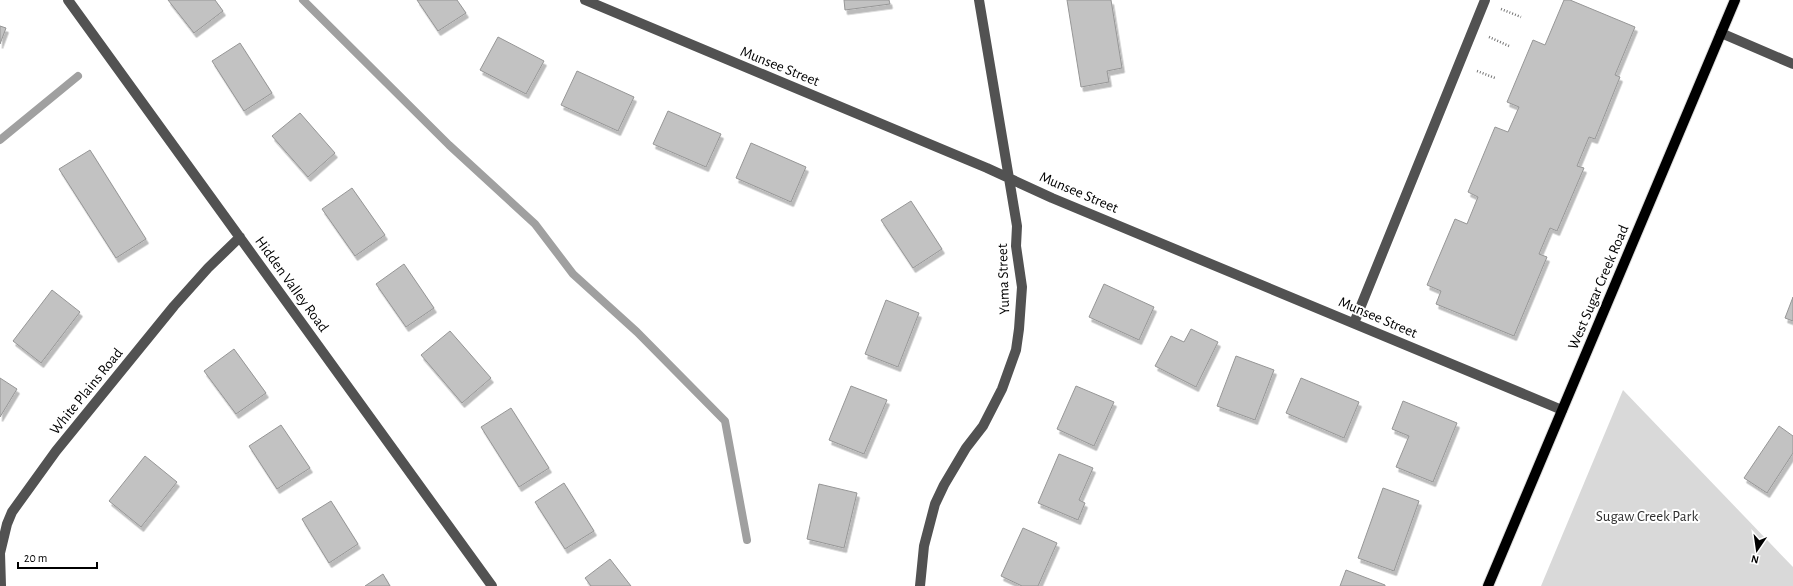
<svg xmlns="http://www.w3.org/2000/svg" width="1793" height="586" font-family="'Alegreya Sans',sans-serif">
  <defs>
    <filter id="shadow"><feDropShadow dx="2.5" dy="4.5" stdDeviation="0" flood-color="#0004"/></filter>
  </defs>
  <rect width="100%" height="100%" fill="#fff"/>
  <path fill="#d9d9d9" d="M1623,390L1793,567V586H1541Z"/>
  <g fill="none" stroke-linecap="round" stroke-linejoin="round">
    <path stroke="#a0a0a0" stroke-width="8" d="M303,0L449,145L535,224L573,274L637,332L725,421L747,540
      M0,140L78,76"/>
  </g>
  <path fill="#c2c2c2" stroke="#969696" filter="url(#shadow)" d="M168,0H215L223,11L194,33Z
    M417,0H457L466,13L438,31Z
    M844,0H889L890,4L845,10Z
    M1067,0H1111L1122,68L1107,71L1109,82L1081,87Z
    M1564,0H1570L1635,27L1615,75L1620,77L1595,139L1589,137L1577,166L1584,168L1557,231L1550,228L1539,254L1547,257L1514,336L1436,304L1441,291L1427,285L1455,219L1467,224L1478,197L1468,192L1495,127L1508,132L1519,107L1507,102L1533,40L1545,45Z
    M0,26L6,28L0,44Z
    M498,37L544,61L526,94L480,70Z
    M240,43L272,93L244,111L212,61Z
    M577,71L634,97L618,131L561,105Z
    M668,111L721,134L706,167L653,144Z
    M300,113L335,153L308,177L272,136Z
    M751,143L806,167L791,202L736,178Z
    M90,150L146,239L116,258L59,169Z
    M352,188L385,235L355,256L322,209Z
    M911,201L942,249L913,268L881,220Z
    M404,264L434,308L406,327L376,284Z
    M1104,284L1154,307L1139,340L1089,317Z
    M52,290L80,312L41,363L13,341Z
    M1793,297V321L1785,318Z
    M886,300L919,313L898,367L865,354Z
    M1191,329L1218,342L1196,387L1155,366L1171,336L1184,342Z
    M450,331L491,378L462,403L421,355Z
    M234,349L266,393L236,414L204,371Z
    M1236,356L1274,370L1255,420L1217,406Z
    M0,378L17,389L0,417Z
    M1301,378L1359,402L1344,438L1286,413Z
    M851,386L887,400L864,454L829,440Z
    M1076,386L1114,402L1094,446L1057,429Z
    M1403,401L1457,423L1433,482L1396,467L1409,436L1392,429Z
    M511,408L549,468L519,487L481,427Z
    M281,425L310,468L277,489L249,446Z
    M1779,426L1793,436V453L1767,493L1744,478Z
    M1059,454L1093,468L1079,500L1085,503L1078,520L1038,503Z
    M145,456L177,482L141,527L109,501Z
    M564,483L594,531L565,549L535,502Z
    M819,484L857,493L844,548L807,539Z
    M1383,488L1419,501L1394,571L1358,558Z
    M331,501L358,544L329,563L302,519Z
    M1023,528L1057,543L1038,586H1022L1001,576Z
    M610,559L631,586H591L585,578Z
    M1346,570L1385,585V586H1340Z
    M383,574L390,586H365Z"/>
  <g fill="none" stroke-linecap="round" stroke-linejoin="round">
    <g stroke="#dbdbdb" stroke-width="12">
      <path id="major" d="M1488,586L1735,0"/>
    </g>
    <path stroke="#747474" stroke-width="2.5" stroke-dasharray="1 2" stroke-linecap="butt" d="M1501,9L1521,17
      M1489,37L1509,46
      M1477,71L1495,78"/>
    <path stroke="#525252" stroke-width="10" d="M68,0L492,586
      M585,0L987,168L1052,198L1562,410
      M1721,33L1793,64
      M1354,323L1485,0
      M1,586L0,553L7,524L12,512L56,451L174,306L208,268L240,237
      M920,586L924,546L935,504L944,485L966,448L983,426L1002,389L1016,350L1019,329L1022,287L1016,246L1017,226L979,0"/>
    <use href="#major" stroke="#000" stroke-width="10"/>
  </g>
  <g text-anchor="middle" stroke-width="4" stroke-linejoin="round" paint-order="stroke">
    <g font-size="15" fill="#000" stroke="#fff">
      <text transform="translate(780 66) rotate(22)" y="5">Munsee Street</text>
      <text transform="translate(1079 192) rotate(23)" y="5">Munsee Street</text>
      <text transform="translate(1003 279) rotate(-92)" y="5">Yuma Street</text>
      <text transform="translate(292 284) rotate(54)" y="5">Hidden Valley Road</text>
      <text transform="translate(1598 287) rotate(-67)" y="5">West Sugar Creek Road</text>
      <text transform="translate(1378 317) rotate(23)" y="5">Munsee Street</text>
      <text transform="translate(86 391) rotate(-51)" y="5">White Plains Road</text>
    </g>
    <g font-size="15" fill="#303030" stroke="#fff">
      <text x="1647" y="521">Sugaw Creek Park</text>
    </g>
  </g>
  <g transform="translate(1757 550) rotate(193)" stroke="#ffffff" stroke-width="3" paint-order="stroke">
  <path d="M0-3L7 15L0 10L-7 15Z" fill="#000000"/>
  <text y="-6" font-size="11" font-weight="bold" text-anchor="middle" fill="#000000">N</text>
  </g>
  <path d="M18 562v6h79v-6" fill="none" stroke="#000000" stroke-width="2"/>
  <text x="24" y="562" font-size="12" fill="#000000" stroke="#ffffff" stroke-width="3" paint-order="stroke">20 m</text>
</svg>
